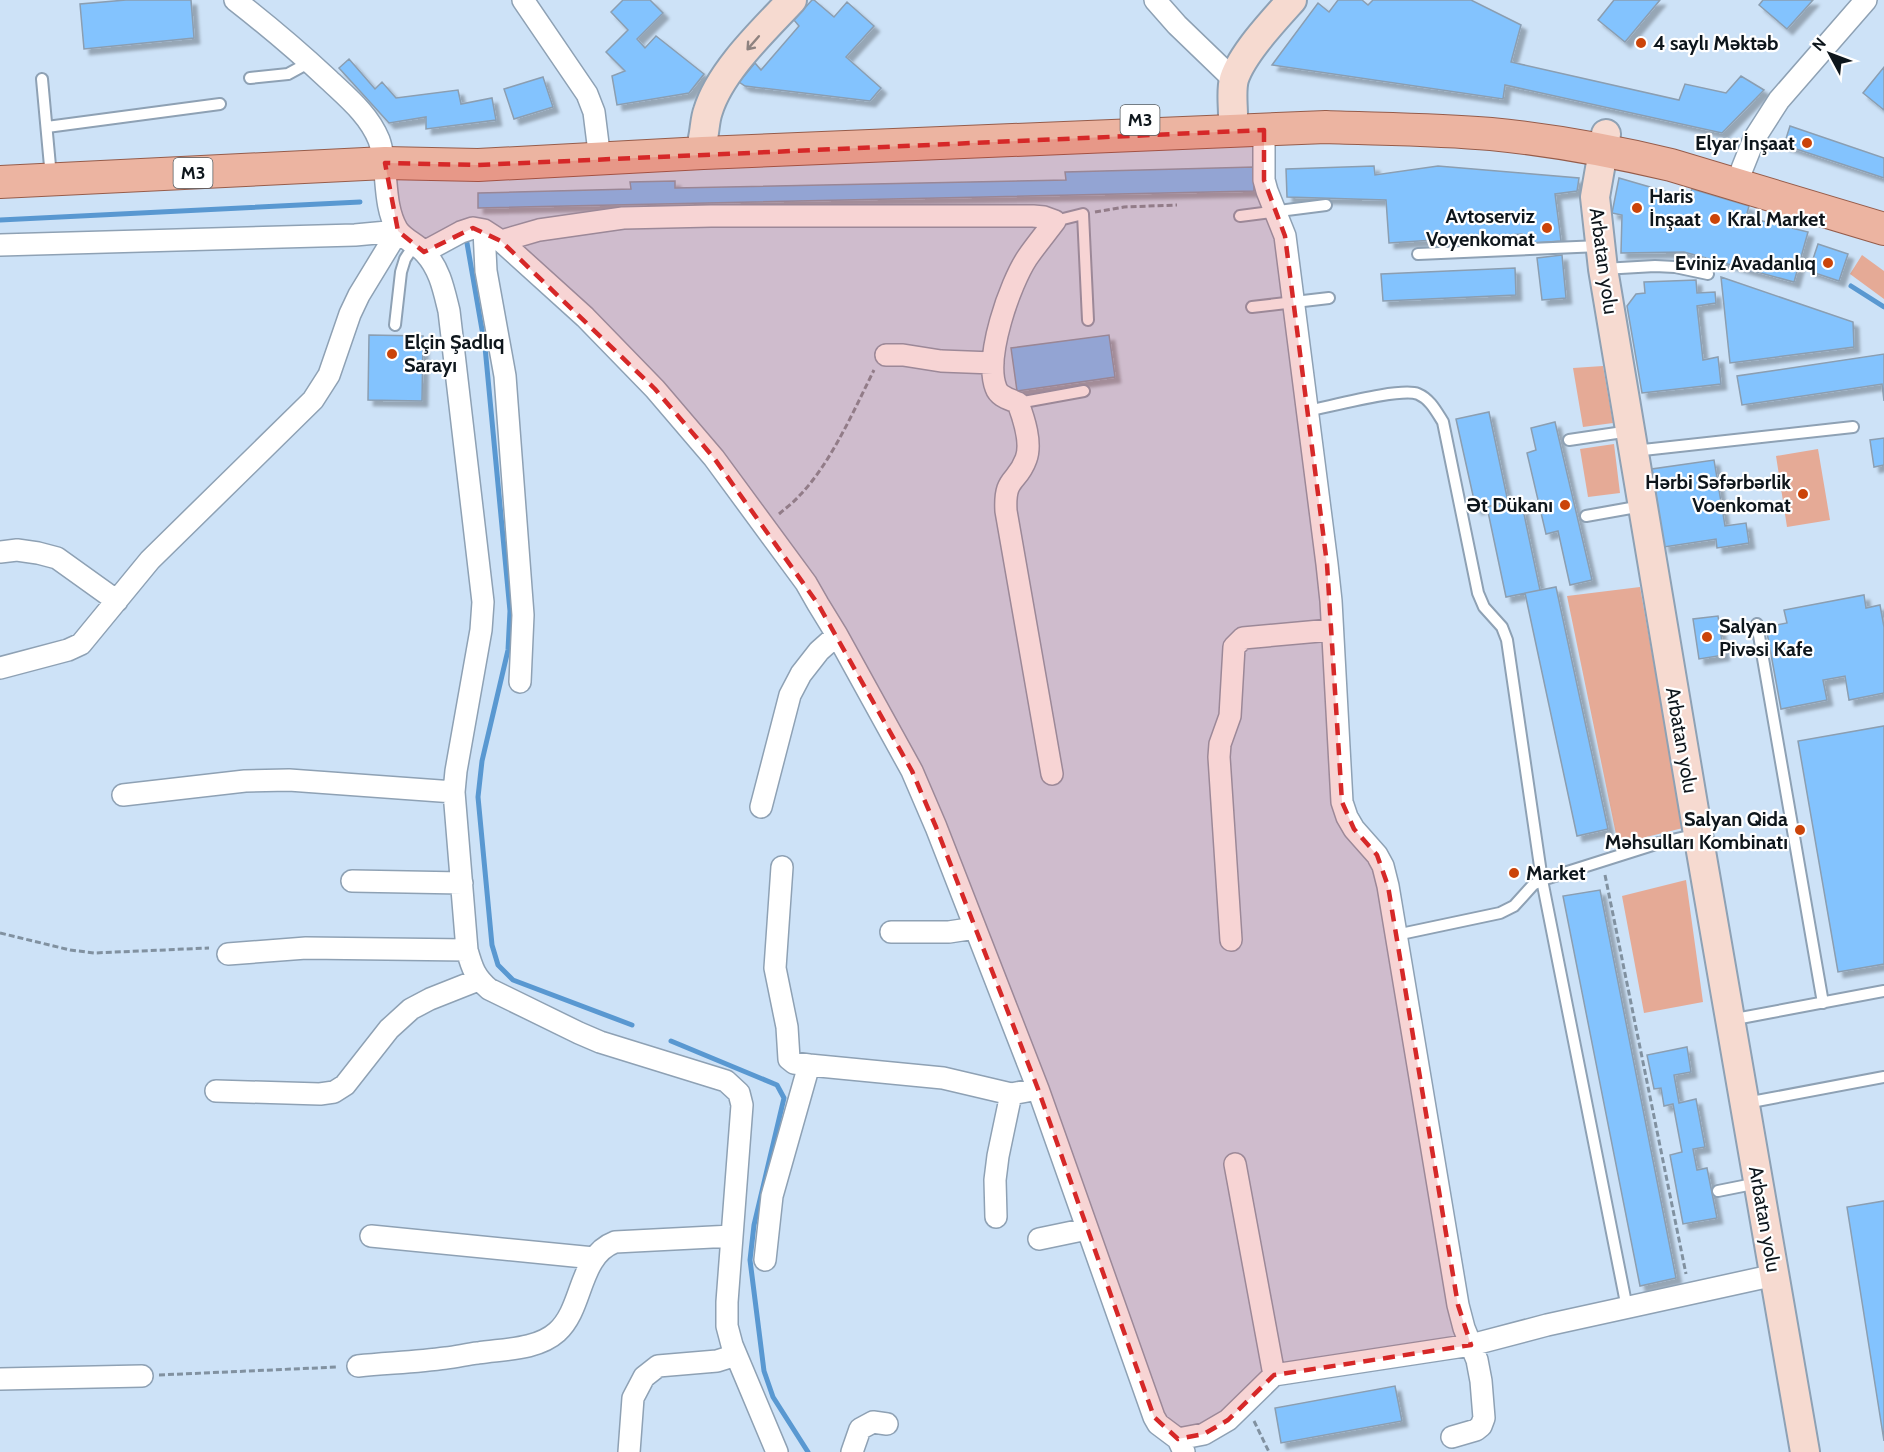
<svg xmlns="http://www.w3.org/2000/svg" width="1884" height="1452" font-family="Cabin,sans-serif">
  <defs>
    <filter id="shadow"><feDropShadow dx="5.5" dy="5.5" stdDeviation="1.5" flood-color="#0004"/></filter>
  </defs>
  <rect width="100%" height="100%" fill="#cde2f7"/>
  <path fill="#e5aa96" d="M1862,255L1884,271V299L1850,274Z
    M1603,366L1613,423L1583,427L1573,368Z
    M1614,444L1620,493L1588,497L1580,449Z
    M1818,449L1830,520L1787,527L1776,456Z
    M1640,587L1683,828L1618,844L1567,596Z
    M1686,880L1703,1002L1644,1013L1622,896Z"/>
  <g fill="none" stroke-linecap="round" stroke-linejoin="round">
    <path stroke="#5998d1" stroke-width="5" d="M0,220L360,202
      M467,243L485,347L510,611L508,650L482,761L478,797L492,945L498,965L513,980L632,1025
      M1851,286L1884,307
      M671,1041L777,1085L784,1098L754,1225L750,1260L764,1371L773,1397L808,1452"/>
  </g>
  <path fill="#83c3fe" stroke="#8b9eb1" stroke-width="1.5" filter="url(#shadow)" d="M126,0H191L194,38L84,49L80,4Z
    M623,0H650L663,13L637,39L645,48L656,36L704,74L689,93L617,105L612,76L625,71L606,52L628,30L611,12Z
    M812,0H814L834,17L847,2L874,26L846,57L881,88L870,101L745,86L739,82L755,63L761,70L799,26L794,20Z
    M1338,0H1362L1368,5L1373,0H1471L1521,25L1511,62L1679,100L1685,84L1726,93L1741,76L1764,90L1722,133L1505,85L1503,99L1272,65L1318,3L1329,12Z
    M1614,0H1660L1625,42L1598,20Z
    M1763,0H1813L1787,29L1759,5Z
    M349,59L375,89L382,82L396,98L458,90L461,104L492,98L496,120L426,129V117L389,123L339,68Z
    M1884,67V110L1863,93Z
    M543,77L553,107L514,119L504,89Z
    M1790,126L1884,158V178L1784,145Z
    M1374,166L1375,175L1438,166L1579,178L1577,191L1555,194L1561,241L1522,244V234L1389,243L1386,200L1287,197L1286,169Z
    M1254,167V191L478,208V193L631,189L630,182L675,181V188L1066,180L1065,172Z
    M1619,178L1688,198L1692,189L1749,206L1746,217L1808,232L1794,282L1684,252L1621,253L1622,215L1612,213Z
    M1818,244L1848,254L1839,281L1809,271Z
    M1562,255L1566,298L1542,300L1537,258Z
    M1515,268L1516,295L1383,301L1381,274Z
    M1721,277L1853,322L1854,347L1730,363Z
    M1696,280L1697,293L1715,292L1716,303L1697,306L1703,360L1718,357L1721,384L1642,393L1627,306L1636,294L1645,293L1644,282Z
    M369,335L423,336L422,401L368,400Z
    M1109,335L1115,377L1017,391L1011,348Z
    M1884,354V401L1882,384L1742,405L1737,376Z
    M1489,412L1508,502L1476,509L1456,419Z
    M1555,422L1592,580L1570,585L1558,531L1546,534L1527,453L1536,450L1531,428Z
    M1884,438V465L1874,467L1870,440Z
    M1714,460L1725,526L1746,523L1749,543L1717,548L1716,539L1664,547L1652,469Z
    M1521,500L1540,590L1506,597L1487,507Z
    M1556,587L1608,829L1577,836L1525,593Z
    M1864,595L1866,608L1880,605L1884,627V693L1849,700L1845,676L1823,680L1827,700L1781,709L1766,627L1787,623L1784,610Z
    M1718,616L1724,655L1699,659L1693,619Z
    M1884,726V964L1838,972L1798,741Z
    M1600,890L1676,1278L1640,1286L1563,896Z
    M1687,1047L1691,1072L1674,1075L1679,1103L1696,1099L1705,1147L1693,1149L1697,1170L1707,1168L1717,1218L1683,1224L1670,1155L1682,1152L1673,1104L1664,1106L1661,1088L1654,1089L1647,1055Z
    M1884,1201V1441L1847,1207Z
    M1395,1386L1402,1421L1281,1443L1275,1408Z"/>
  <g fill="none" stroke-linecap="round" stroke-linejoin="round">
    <g stroke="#8ea1b4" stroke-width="14">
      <path id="lane" d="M250,78L288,74L310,62
        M42,79L51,177
        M47,127L220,104
        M1240,216L1326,205
        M1055,221L1083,214L1088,320
        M1418,254L1600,246
        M1603,269L1655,266L1675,267L1708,274
        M1252,307L1329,298
        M395,325L401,272L405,259L415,244
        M1018,403L1084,391
        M1307,411C1329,407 1401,387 1418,394C1430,399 1436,411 1443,422L1478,593L1484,607L1502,627L1507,640L1542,880L1627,1308
        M1569,440L1630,431
        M1634,451L1853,427
        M1586,516L1642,506
        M1757,624L1823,1003
        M1396,935L1500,913L1514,906L1533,885L1542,880L1659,843L1698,834
        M1730,1020L1884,991
        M1746,1103L1884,1077
        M1718,1191L1758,1183"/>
    </g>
    <g stroke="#8ea1b4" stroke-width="24">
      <path id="street" d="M235,0C267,25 299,52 329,80C348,98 369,115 379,140C389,168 382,203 397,229C403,239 417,244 425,253C440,269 444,291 449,311L483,602L481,630L456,771L454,792L467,950C472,968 475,977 489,989L579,1033L600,1042L726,1081L739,1093L742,1105L727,1302V1326L732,1345L777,1452
        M523,0L587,94L594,112L598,144
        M1155,0L1177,25L1234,80
        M1264,130V180L1267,191L1285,236L1327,564L1331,601L1342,802L1347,817L1354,829L1377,855L1383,866L1388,886L1458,1305L1464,1328L1477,1360L1481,1381L1484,1418L1481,1426L1476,1430L1452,1437
        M1742,169L1754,139L1779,100L1866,0
        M484,230L486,271L505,376L507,403L523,615L520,682
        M501,241L539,230L623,218L711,216H1033L1044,217L1055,221C1046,233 1036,245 1027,258C1010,284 984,357 996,388C999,397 1010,399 1018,403C1024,419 1032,443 1026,459C1017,484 1004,476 1006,511L1052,774
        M0,245L355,235L398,231
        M424,252L461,232L473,228L484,230L501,241L585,317L655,389L714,458L806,583L818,604L837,635L912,771L936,827L1038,1089L1154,1417L1158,1424L1178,1439L1184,1452
        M886,355H903L941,361L993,363
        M0,552L17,550L38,553L57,558L117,601
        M0,668L68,650L81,644L150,560L313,400L329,375L350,314L359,295L398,231
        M123,795L245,781L289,780L454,792
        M761,807L790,695L801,674L819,651L837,635
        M782,867L775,968L787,1027L789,1059L794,1063L809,1065
        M352,881L462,883
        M891,932H949L975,928
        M1231,940L1219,757L1220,744L1230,716L1234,647L1243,638L1331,630
        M228,954L306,948L467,950
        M216,1091L320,1094L334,1092L345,1085L389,1029L411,1009L430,999L478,980
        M1235,1164L1274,1375L1471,1345L1547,1325L1775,1275
        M996,1217L995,1180L998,1156L1011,1094
        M371,1236L594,1258
        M1039,1239L1087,1229
        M765,1260L772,1196L809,1065L943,1078L1011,1094L1038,1089
        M358,1366C387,1363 417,1362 446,1358C457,1357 467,1354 478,1353C503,1349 537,1350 557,1332C584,1308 578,1256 615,1242L732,1236
        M0,1379L142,1376
        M1178,1439L1204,1434L1228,1420L1274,1375
        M629,1452L633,1398L644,1377L658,1366L717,1361L736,1355
        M852,1452L860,1429L873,1422L887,1424"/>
    </g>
    <g stroke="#8ea1b4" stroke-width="32">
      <path id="secondary" d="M1233,116C1233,104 1231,90 1234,79C1242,54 1274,20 1292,0
        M1606,134L1595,197L1603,269L1698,834L1805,1452
        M703,138C705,129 705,119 708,111C720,71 764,30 792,0"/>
    </g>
    <g stroke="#965c4a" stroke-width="34">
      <path id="primary" d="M0,182L385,163L478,165L703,153L1326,127C1381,129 1436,129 1491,134C1552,140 1612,151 1671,165L1884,229"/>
    </g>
    <path stroke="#8191a0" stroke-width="3" stroke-dasharray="6 3" stroke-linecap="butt" d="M1095,212L1124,207L1177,205
      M779,514C786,508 794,502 800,495C831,463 854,410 874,370
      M1605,875L1686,1274
      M0,933L70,950L94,953L209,948
      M159,1375L338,1367
      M1254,1421L1269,1452"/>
    <use href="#lane" stroke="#fff" stroke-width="10"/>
    <use href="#street" stroke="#fff" stroke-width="21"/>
    <use href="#secondary" stroke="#f6dad0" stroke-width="28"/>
    <use href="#primary" stroke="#ecb4a1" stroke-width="32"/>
  </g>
  <defs><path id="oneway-shaft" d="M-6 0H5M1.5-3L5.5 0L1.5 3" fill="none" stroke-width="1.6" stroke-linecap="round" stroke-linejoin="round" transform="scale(1.5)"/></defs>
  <use stroke="#8e827f" href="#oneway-shaft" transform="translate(753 43) rotate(131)"/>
  <path fill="#d62828" fill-opacity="0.2" stroke="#d62828" stroke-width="4.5" stroke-dasharray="12 8" stroke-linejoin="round" d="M1264,130V180L1285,236L1327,564L1342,802L1354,829L1377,855L1388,886L1458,1305L1471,1345L1274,1375L1228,1420L1204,1434L1178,1439L1154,1417L1038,1089L936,827L912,771L818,604L714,458L655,389L501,241L473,228L424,252L398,231L385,163L478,165Z"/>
  <g fill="#cb4409" stroke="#fff" stroke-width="2">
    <circle cx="1641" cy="43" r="6"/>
    <circle cx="1807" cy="143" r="6"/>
    <circle cx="1637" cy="208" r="6"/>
    <circle cx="1715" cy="219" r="6"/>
    <circle cx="1547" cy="228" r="6"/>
    <circle cx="1828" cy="263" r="6"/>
    <circle cx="392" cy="354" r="6"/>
    <circle cx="1803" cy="494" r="6"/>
    <circle cx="1565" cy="505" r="6"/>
    <circle cx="1707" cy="637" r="6"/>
    <circle cx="1800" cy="830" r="6"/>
    <circle cx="1514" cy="873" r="6"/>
  </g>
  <g text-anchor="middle" stroke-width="4.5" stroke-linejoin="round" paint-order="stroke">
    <g fill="#fff" stroke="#565c60" stroke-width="1.5">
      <rect x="1120.5" y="105" width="39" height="30" rx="4.5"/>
      <rect x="173.5" y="158" width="39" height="30" rx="4.5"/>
    </g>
    <g font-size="18" font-weight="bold" fill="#0e161c">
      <text x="1140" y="126">M3</text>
      <text x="193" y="179">M3</text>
    </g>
    <g font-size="20" font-weight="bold" fill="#0e161c" stroke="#fff" text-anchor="start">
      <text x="1653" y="50">4 saylı Məktəb</text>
      <text x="1795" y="150" text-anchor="end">Elyar İnşaat</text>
      <text x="1649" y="203">Haris<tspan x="1649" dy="23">İnşaat</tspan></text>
      <text x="1535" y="223" text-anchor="end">Avtoserviz<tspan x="1535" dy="23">Voyenkomat</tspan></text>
      <text x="1727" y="226">Kral Market</text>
      <text x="1816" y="270" text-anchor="end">Eviniz Avadanlıq</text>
      <text x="404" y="349">Elçin Şadlıq<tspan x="404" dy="23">Sarayı</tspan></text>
      <text x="1791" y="489" text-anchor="end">Hərbi Səfərbərlik<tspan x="1791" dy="23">Voenkomat</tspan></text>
      <text x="1553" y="512" text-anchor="end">Ət Dükanı</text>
      <text x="1719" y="633">Salyan<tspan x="1719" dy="23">Pivəsi Kafe</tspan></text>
      <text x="1788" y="826" text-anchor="end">Salyan Qida<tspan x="1788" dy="23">Məhsulları Kombinatı</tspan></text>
      <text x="1526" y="880">Market</text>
    </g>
    <g font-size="20" fill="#0e161c" stroke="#fff">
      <text transform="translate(1604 261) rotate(82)" y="7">Arbatan yolu</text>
      <text transform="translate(1682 740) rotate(80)" y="7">Arbatan yolu</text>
      <text transform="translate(1765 1219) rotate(80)" y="7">Arbatan yolu</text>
    </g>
  </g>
  <g transform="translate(1830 54) rotate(311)" stroke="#ffffff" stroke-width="4.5" paint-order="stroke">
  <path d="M0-4.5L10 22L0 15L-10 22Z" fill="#0e161c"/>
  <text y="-9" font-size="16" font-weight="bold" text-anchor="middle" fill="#0e161c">N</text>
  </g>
</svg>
